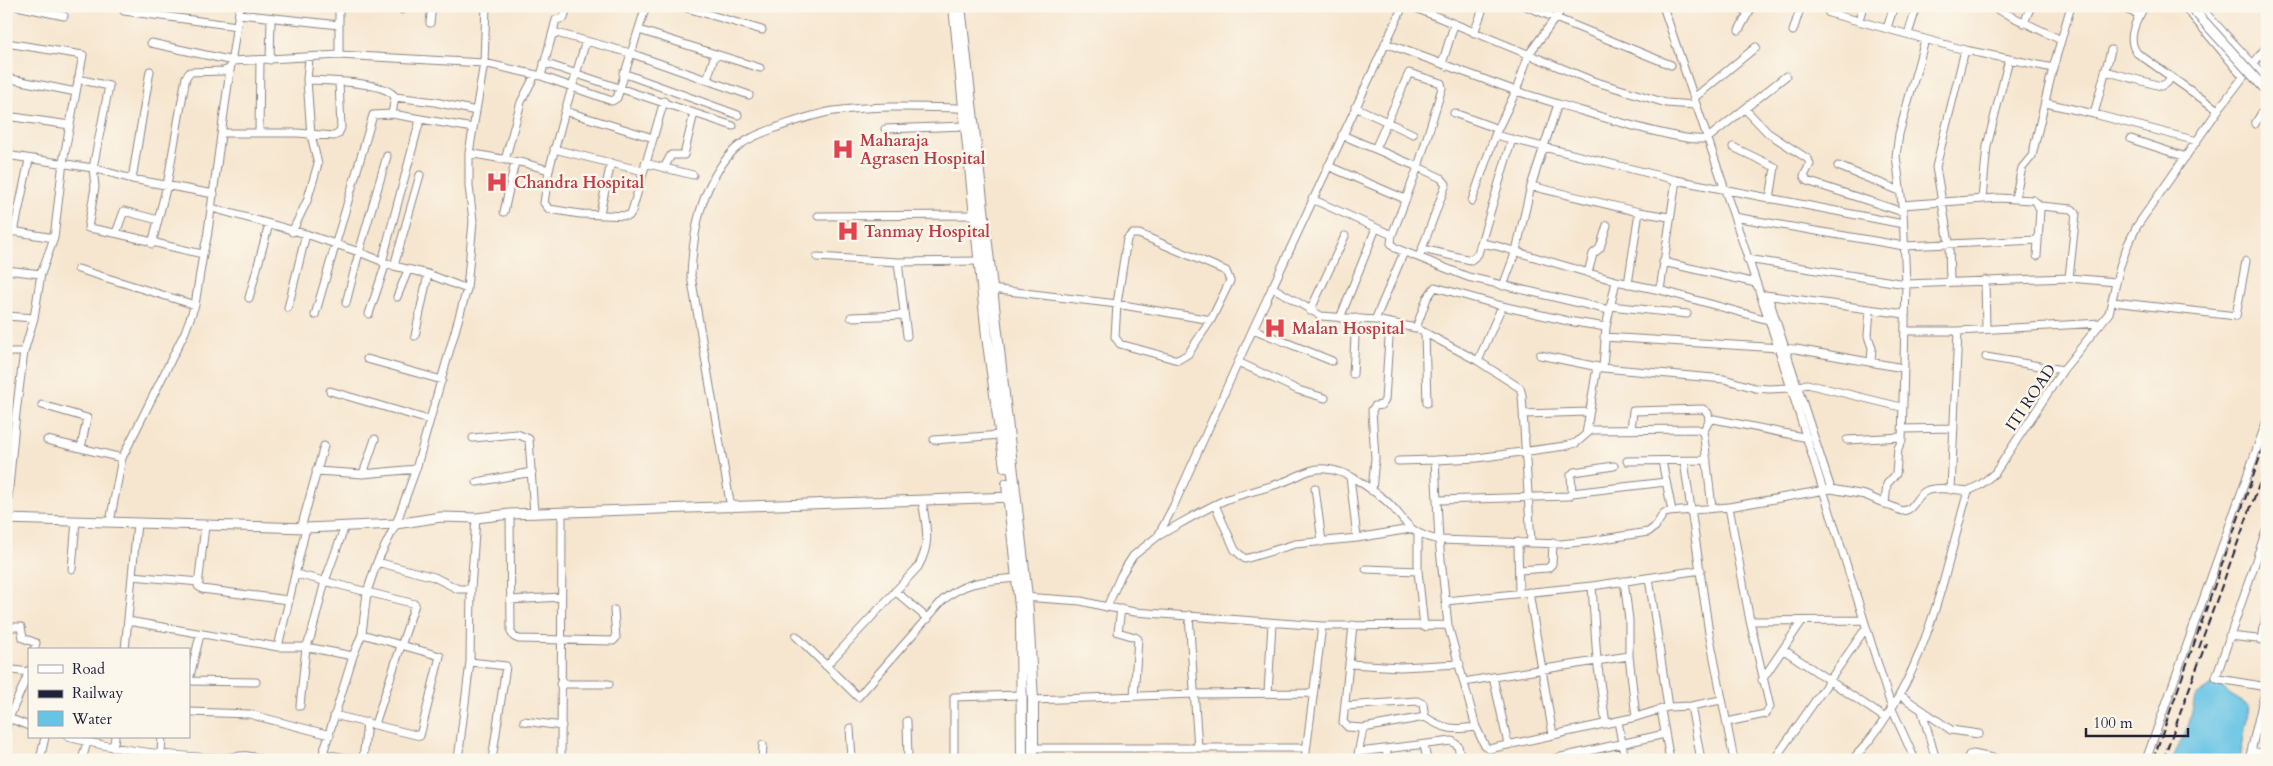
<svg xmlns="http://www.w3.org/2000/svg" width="2273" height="766" font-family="Cardo,serif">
  <rect width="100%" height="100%" fill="#fbf7ec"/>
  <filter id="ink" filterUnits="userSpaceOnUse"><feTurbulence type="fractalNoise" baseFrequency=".02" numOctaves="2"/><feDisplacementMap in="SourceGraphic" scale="10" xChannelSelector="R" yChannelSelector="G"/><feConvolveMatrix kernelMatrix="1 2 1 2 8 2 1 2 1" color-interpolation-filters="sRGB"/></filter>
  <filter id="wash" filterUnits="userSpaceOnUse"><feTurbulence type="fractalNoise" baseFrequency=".0096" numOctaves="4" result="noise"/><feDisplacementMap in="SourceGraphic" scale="20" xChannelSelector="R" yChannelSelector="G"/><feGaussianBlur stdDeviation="1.12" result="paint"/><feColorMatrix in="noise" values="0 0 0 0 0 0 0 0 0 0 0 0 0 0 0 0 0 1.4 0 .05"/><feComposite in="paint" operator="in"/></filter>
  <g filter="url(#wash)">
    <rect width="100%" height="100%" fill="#f6e6cf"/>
    <path fill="#67c4e5" stroke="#447390" d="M2218,681L2229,694L2249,706L2240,760H2172L2189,724L2195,697Z"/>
  </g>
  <g filter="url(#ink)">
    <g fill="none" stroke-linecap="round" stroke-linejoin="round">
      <g stroke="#8c8485" stroke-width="9">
        <path id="street" d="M17,6L64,16
          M339,6V55
          M680,6L762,30
          M1411,6L1593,81L1666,103L1696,105
          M1526,6L1671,65
          M1663,6L1778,347L1892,709L1915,760
          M1736,6L1749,13
          M1825,6L1829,13L1965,50L2053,68
          M1990,6L2061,40
          M2118,6L2140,15
          M2145,6C2136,20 2126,39 2137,53L2218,110
          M2184,6L2243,76
          M2199,6L2267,79
          M790,7V6
          M402,10L403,6
          M124,11L237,26
          M239,14L339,25
          M1859,20L1863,6
          M430,23L432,6
          M2024,23L2031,6
          M1887,28L1894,6
          M639,30L760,68
          M1739,30L1752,6
          M1793,31L1801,6
          M553,32L630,53L749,95
          M1474,33L1484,6
          M1908,34L1917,6
          M586,41L565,111L653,138
          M6,43L83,55L63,162L54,238L6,230
          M151,43L233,61L339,55L484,63L541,76L612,101L617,98L646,6
          M1385,43L1516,91L1558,104L1531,186L1516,251L1503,286
          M270,60L271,19
          M544,63L733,126
          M1442,64L1454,25
          M2105,71L2161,86L2167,83L2171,77
          M623,73L738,115
          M541,76L556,20L564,18L567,6
          M6,78L76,92
          M78,79L109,86L93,168L132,179L214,194
          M307,80C325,81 385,81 395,97L392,114
          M707,80L715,54
          M395,97L435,102L476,111
          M1694,98L1756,47
          M2046,103L2094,114L2197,141
          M1558,104C1584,111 1689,146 1708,138L1786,76
          M1355,107L1413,134
          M1745,109L1768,133L1808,159L1810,164L1804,176L1807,181L1903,212
          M1454,113L1498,129
          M2094,114L2111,50
          M6,116L70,125
          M2255,124L2267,104
          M885,129L965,126
          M222,133H297L334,136L338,134L341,128L339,82
          M259,133L260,60
          M1342,135L1418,167L1442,88L1441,83L1409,73L1375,149
          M1495,135L1676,180L1903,224
          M2131,139L2186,157
          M1733,147L1775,167L1770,199
          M554,149L643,171
          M469,153L524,163L549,170L544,203L549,209L580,214L629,216L632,211L664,101
          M6,155L93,168L95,187L88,228C127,234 164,246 203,254
          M505,160L521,102L535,75
          M645,163L693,175
          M1328,166L1405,199
          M1838,166L1900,191
          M664,168L671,155H684L694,113
          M549,170L565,111
          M132,179L150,71
          M1531,186L1639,212L1628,284
          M2015,198L2022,168L2032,156L2053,68L2071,6
          M1312,199L1392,235
          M1982,199L1987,146L2009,59
          M1472,201L1495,135L1516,91L1529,54L1564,6
          M1902,205L1998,198L2033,200L2037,203L2040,210L2037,256
          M2040,206L2072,209L2076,213L2069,278
          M212,208L306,234L359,252L394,266L428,274L467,289
          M504,212L515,162
          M1639,212L1669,217
          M600,213L611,163
          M818,216L975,215
          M1734,217L1904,246L2038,240
          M14,232L29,160
          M292,232L307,201L318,164L311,135L307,80L309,58
          M116,233L124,211L158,220
          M1481,243L1512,139
          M152,244L167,185L186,77L190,72L223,71L229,69
          M1422,249L1471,260L1478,254L1481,243L1497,246L1616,281L1660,290L1768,320
          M817,257L898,262
          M1419,257L1446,184L1441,178L1418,167L1392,235L1391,243L1395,248L1468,277L1609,310
          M1747,259L1906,284L2069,278L2116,282
          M382,262L420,120
          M1663,262L1756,283
          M394,266L420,175
          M78,269L195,305
          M6,270L41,274
          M1588,273L1593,254L1600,248L1607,225
          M1985,280L1986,329
          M1950,282L1949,243L1936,167L1965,50
          M1272,287L1321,316L1375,320L1416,328L1478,361L1520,388L1522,395L1531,542
          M991,289L1117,304L1211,320L1230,281L1226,271L1139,234H1132L1127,239L1117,304L1115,337L1120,344L1178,360L1188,354L1211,320
          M1660,290L1676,180
          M1765,295L1905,314
          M1768,296L1831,489
          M397,297L408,270
          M249,298L269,224
          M2113,302L2236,316L2246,261
          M346,303L359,252L387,156
          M1610,306L1687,314
          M288,308L306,234
          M1870,309L1868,336L1872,348L1871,362
          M1310,311L1345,236
          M369,314L386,263
          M315,315L373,115L392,114L473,128
          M6,316L34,318
          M851,317L904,315
          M1340,318L1376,228
          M1375,320L1404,252
          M1416,328L1427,298L1435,287L1502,306L1568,321L1606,327
          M1253,329L1332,361
          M1905,331H1958L2101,323
          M1425,333L1427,403
          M415,336L428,274
          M907,336L898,262L979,261
          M1604,337L1796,349L1903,368
          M6,352H24
          M1540,355L1603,368L1724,379L1755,388L1769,389L1791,388L1807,384L1901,407
          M1986,357L2063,370
          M367,359L442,380
          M1478,361L1502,306
          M1238,362L1298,390L1325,398
          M1603,368L1606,327L1616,281
          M1353,374L1356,318
          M330,391L429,420
          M42,405L87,418L81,448
          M1523,414L1589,412
          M1902,429L1954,428
          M1631,430L1633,411L1703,409L1708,413L1709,421
          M1703,432L1709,421L1714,419L1808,438
          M1586,434L1597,367
          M6,435H14
          M473,438L517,434L529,439L534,514
          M47,440L122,458
          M934,440L1000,435
          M1847,440L1902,437
          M1435,460L1477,458L1565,446L1576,443L1591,430L1697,429L1703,432L1704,437L1712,508
          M1398,461L1435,460L1439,540L1448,625L1476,727L1485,746L1489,749L1636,717L1668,707L1691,706L1721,700
          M1627,461L1707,460
          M1662,461L1672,511
          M1684,461L1709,633L1734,760
          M316,471L363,474L416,469
          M363,474L375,439
          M1350,476L1357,538
          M477,482L532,472
          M1315,488L1322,542
          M1951,490L1958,331
          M1372,491L1375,458L1372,410L1375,406L1382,405L1385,400L1390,323
          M1572,493L1666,482
          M1438,500L1569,496L1572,493L1571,475L1574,472L1614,466
          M1885,504L1887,484L1896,474L1898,448L1902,441L1906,284L1903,212L1896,156L1899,134L1925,40
          M1215,505L1235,550L1245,559L1295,544L1357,538L1410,529
          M731,508L691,276C693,232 700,187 732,152C744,139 762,133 778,127C796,121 815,114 834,111C876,105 920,107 963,108
          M510,514L511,632L514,637L519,639L613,641L616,638L614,610
          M6,519L16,413L24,352L34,318L41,274L54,238
          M110,522L122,458L185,332L195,305L203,254L207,238C218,161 227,83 240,6
          M205,526L198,586L202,589L288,600
          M301,528L324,446
          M2267,528L2216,677L2219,679L2267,687
          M1158,536C1180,524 1202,510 1225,500C1244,493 1264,489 1283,482C1298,477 1310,467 1326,469C1347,471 1364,484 1380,496C1407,515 1400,532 1439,540L1560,544L1590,541L1648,532L1655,527L1664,513L1669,512L1729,507L1831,489L1865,495L1902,511C1915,510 1915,496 1926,491C1937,486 1956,490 1968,491
          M1518,542L1519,593
          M2258,553L2267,555
          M377,562L434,577L458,589H471
          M72,569L76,521
          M1366,569L1418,571V534
          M1519,570L1548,568L1552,564L1553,543
          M1418,571L1424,627
          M296,574L415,604L375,724
          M132,576L199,582
          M1649,578L1668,707
          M1624,581L1629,620V656L1636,717
          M1592,586L1701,570
          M895,591L928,619
          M1529,592L1553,735
          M1023,597L1081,601L1107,607L1121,575L1133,556L1158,536L1174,505L1253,329L1403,6
          M510,600L561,597
          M1446,601L1592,586L1597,660L1606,724
          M1107,607L1135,612L1322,626L1448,625
          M1121,609L1118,632L1135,637L1138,639L1134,696
          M1189,615L1198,748H1306
          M128,621L278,647L306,528
          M1750,621L1863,620
          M1353,625L1343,722L1348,727L1363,728L1357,760
          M6,627H21L23,638L36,643L34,650
          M796,636L858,697L942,601C966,580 987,581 1017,578
          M2229,636L2267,640
          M2262,640L2267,608
          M278,647H306L353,656
          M125,650L137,523
          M1784,650L1885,718
          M470,662L506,666L492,760
          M1350,664L1400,667L1460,664
          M826,666L918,567C932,542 926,527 922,500
          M6,669L28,672
          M1493,677L1629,656
          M189,680L200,635
          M1762,680L1802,621
          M189,681L256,682
          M1464,682L1493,677L1508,744
          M560,684H609
          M1268,693L1272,623
          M1900,695L1951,730L1979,734
          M1033,700L1194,694L1313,693
          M300,706L306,647L311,636L325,581L345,526
          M1345,706L1417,701L1423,704L1425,717C1445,730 1453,730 1476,727
          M1691,706L1701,760
          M1661,710L1670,760
          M1922,711L1936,760
          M189,712L249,714L330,735
          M334,715L420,736L440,656L362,634
          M6,717L29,726
          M524,721L562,726
          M907,721L908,760
          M1618,721L1625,760
          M1727,722L1765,714L1770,707L1750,621L1729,507
          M850,728L852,760
          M1363,728L1425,717
          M6,730C10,709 23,691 29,670
          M68,737C117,750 167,756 217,758C237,759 242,751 262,760
          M1424,745L1427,760
          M113,748L115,737
          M1032,748H1198
          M1386,749L1388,760
          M2252,751L2267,755
          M1359,752L1452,741L1458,746L1461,760
          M161,753L162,737
          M323,754L358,760
          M40,760L45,737
          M82,760L87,742
          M321,760L353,656L362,634L367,592L377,562L396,524L416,469L467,289L473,221L469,186V153L484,63L486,6
          M363,760L367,722
          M458,760L470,662L471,589L476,518
          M561,760L562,514
          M762,760L763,745
          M954,760V697L1022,695
          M1305,760L1322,626
          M1548,760L1665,734
          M1774,760L1866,628
          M1852,760C1924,686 1941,586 1968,491L1980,485L1995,473L2063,370L2109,313L2120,266L2128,244L2137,226L2221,106L2267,46
          M1967,760L1969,755L1973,754L2002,760
          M2146,760L2267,420
          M2249,760L2266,687"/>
      </g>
      <g stroke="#8c8485" stroke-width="11">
        <path id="secondary" d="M6,519L306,528L396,524L441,517L476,518L510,514L1013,497"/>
      </g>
      <g stroke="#8c8485" stroke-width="12">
        <path id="primary" d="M960,6L1027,597L1033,700V760
          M954,7L987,336L1005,467
          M1007,484L1021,616L1022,760"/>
      </g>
      <use href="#street" stroke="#fff" stroke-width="7"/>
      <use href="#secondary" stroke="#fff" stroke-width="9"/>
      <use href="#primary" stroke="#fff" stroke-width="10"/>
      <path stroke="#22223b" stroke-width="2" stroke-dasharray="8 4" stroke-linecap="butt" d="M2199,648L2267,463
        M2153,760L2267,437
        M2163,760L2206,643"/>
      <g stroke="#8c8485" stroke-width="11" stroke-linecap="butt">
        <path id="secondary-bridge" d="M2190,6L2267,91"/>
      </g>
      <use href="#secondary-bridge" stroke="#fff" stroke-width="9"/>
    </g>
  </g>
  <defs>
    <g id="hospital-bare" transform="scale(1.725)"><path d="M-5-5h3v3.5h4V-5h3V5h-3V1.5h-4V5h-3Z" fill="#e0444e" stroke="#fbf7ec" stroke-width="2.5" paint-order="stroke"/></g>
  </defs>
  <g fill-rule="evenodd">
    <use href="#hospital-bare" x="843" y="149"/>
    <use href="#hospital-bare" x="497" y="182"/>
    <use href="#hospital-bare" x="848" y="231"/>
    <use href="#hospital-bare" x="1275" y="328"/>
  </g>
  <g text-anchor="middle" stroke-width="5" stroke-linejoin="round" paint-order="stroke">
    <g font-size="16" font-weight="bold" fill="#be3a42" stroke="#fbf7ec" text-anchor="start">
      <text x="860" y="146">Maharaja<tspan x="860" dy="18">Agrasen Hospital</tspan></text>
      <text x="514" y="188">Chandra Hospital</text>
      <text x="864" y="237">Tanmay Hospital</text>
      <text x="1292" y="334">Malan Hospital</text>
    </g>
    <g font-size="16" fill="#22223b" stroke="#fbf7ec">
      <text transform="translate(2030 397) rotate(-56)" y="6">ITI ROAD</text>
    </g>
  </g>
  <rect width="2273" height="766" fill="none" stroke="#fbf7ec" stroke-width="25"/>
  <rect x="28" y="648" width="162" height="90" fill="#fbf7ec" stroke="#a4a2a5"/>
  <rect x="38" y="665" width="25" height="8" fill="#ffffff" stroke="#a4a2a5"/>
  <text x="72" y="674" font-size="15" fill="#22223b">Road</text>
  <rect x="38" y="690" width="25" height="8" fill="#22223b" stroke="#a4a2a5"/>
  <text x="72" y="698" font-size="15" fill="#22223b">Railway</text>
  <rect x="38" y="711" width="25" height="15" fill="#67c4e5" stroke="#a4a2a5"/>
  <text x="72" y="724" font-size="15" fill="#22223b">Water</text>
  <path d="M2086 728v8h102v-8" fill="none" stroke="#22223b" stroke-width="2.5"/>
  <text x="2093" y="728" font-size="15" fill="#22223b" stroke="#fbf7ec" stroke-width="4" paint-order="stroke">100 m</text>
</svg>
